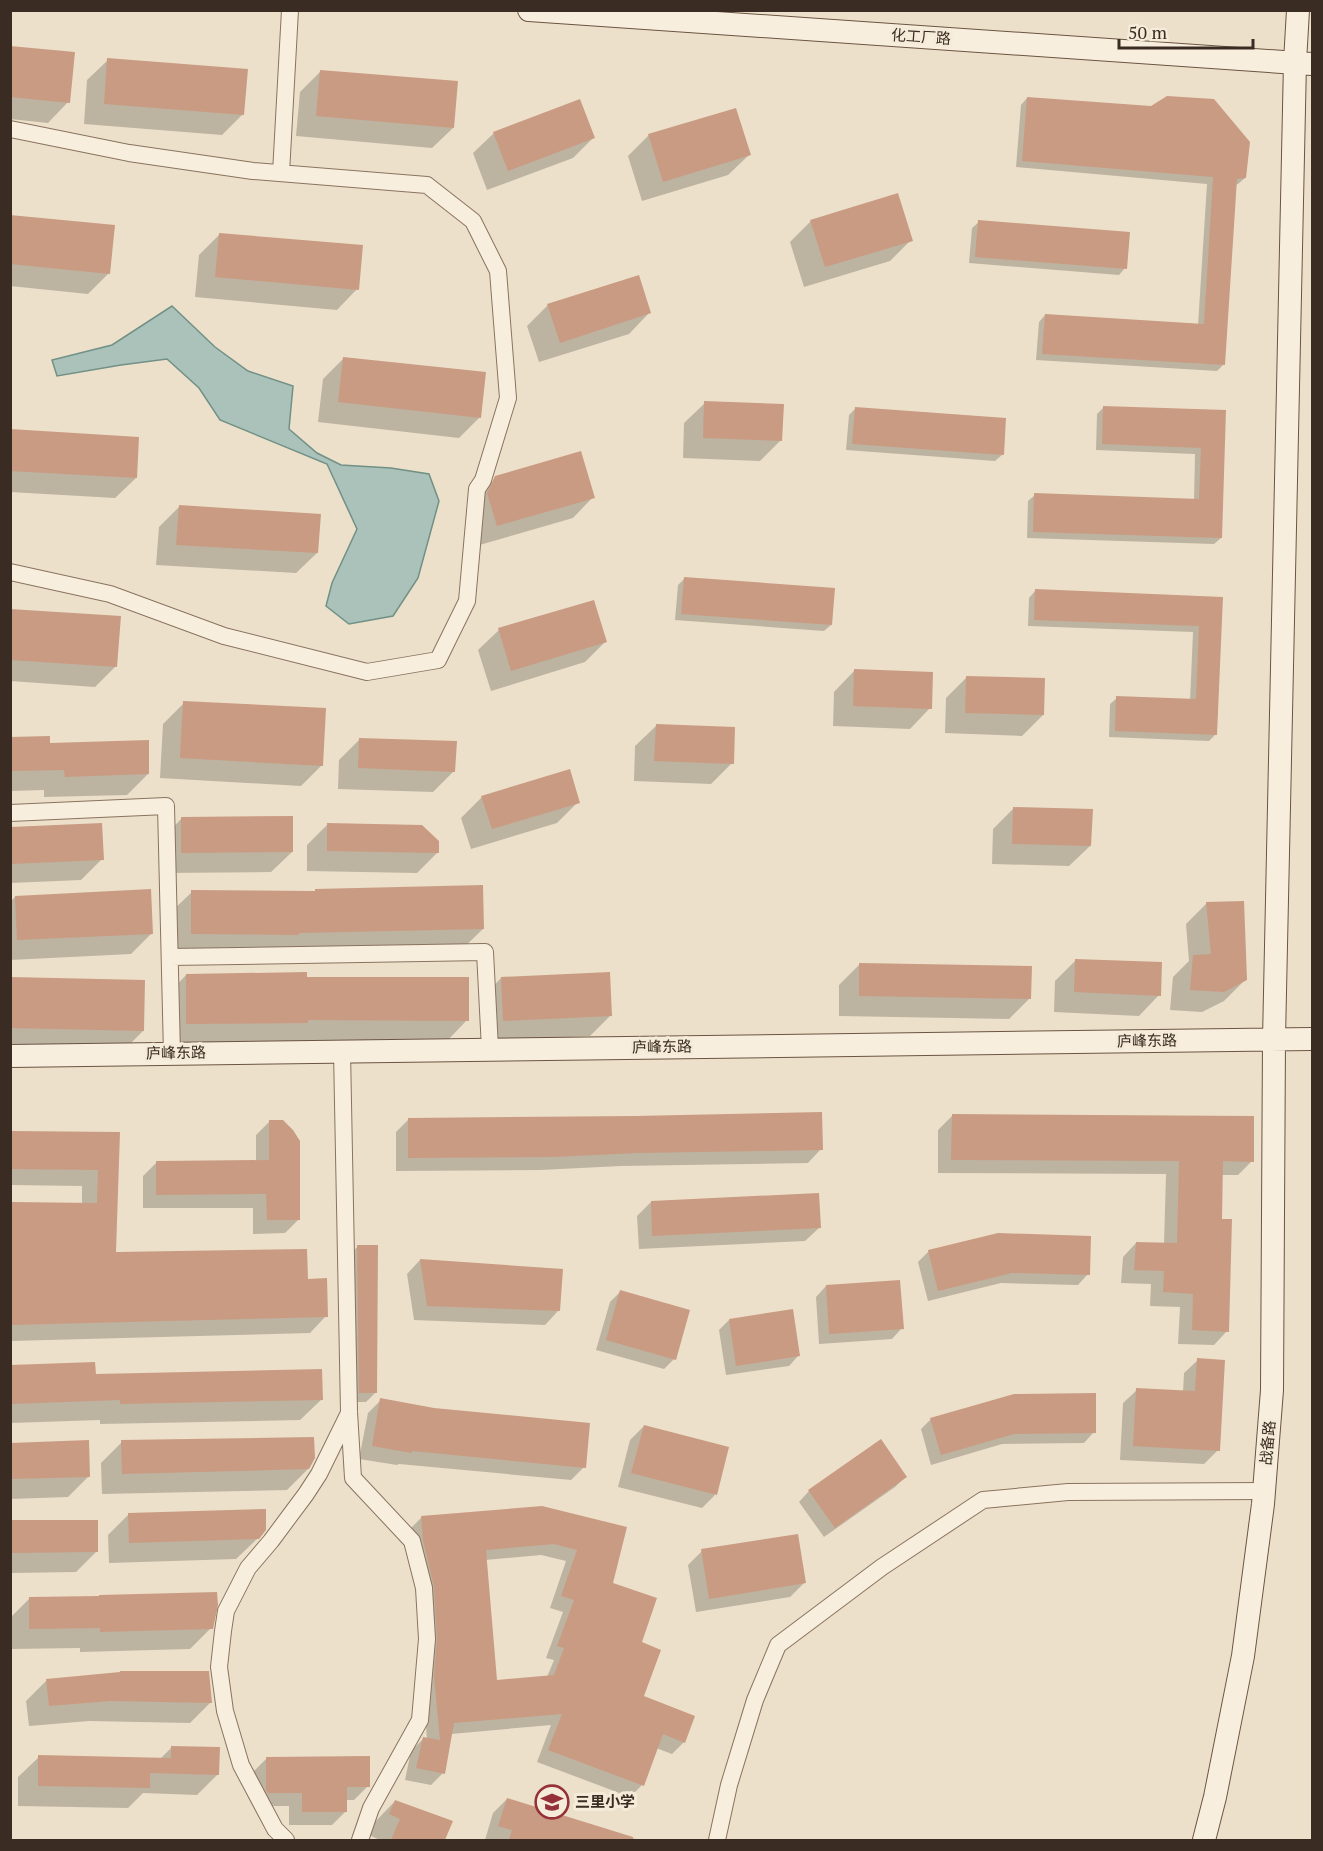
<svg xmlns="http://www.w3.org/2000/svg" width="1323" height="1851" font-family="'PT Serif','Noto Sans SC',serif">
  <rect width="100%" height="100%" fill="#ede0ca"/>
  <path fill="#aac2b9" stroke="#719086" stroke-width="1.5" d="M172,306L215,347L248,371L293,386L289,429L317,453L341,465L391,468L429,474L439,501L418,578L393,616L349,624L326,606L332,583L357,529L327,464L220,420L199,388L167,359L121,365L57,376L52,360L112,345Z"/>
  <path fill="#0003" fill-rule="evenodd" d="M10,47L68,102L48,123L10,119Z
    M108,60L243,114L222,135L84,124L87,80Z
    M321,71L453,128L432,148L296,136L300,92Z
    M1027,98L1245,178L1238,184L1235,185L1223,365L1217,371L1036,360L1039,322L1045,315L1198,325L1207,184L1016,167L1021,105Z
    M494,133L594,137L573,158L487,190L473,153Z
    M649,135L749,155L728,175L642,201L628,156Z
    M10,217L109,273L88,294L10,286Z
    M811,221L911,240L890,261L804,287L790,242Z
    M979,222L1125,268L1119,275L969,263L972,228Z
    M220,234L357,289L337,310L195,297L199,255Z
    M548,305L649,313L629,334L539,362L527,326Z
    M344,358L480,417L459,438L318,422L323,379Z
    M705,403L781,440L760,461L683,458L684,423Z
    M1104,407L1225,412L1221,538L1214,544L1027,538L1028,501L1035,495L1194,500L1195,454L1096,450L1097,414Z
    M856,408L1002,455L995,461L846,450L849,415Z
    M10,431L136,478L115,498L10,492Z
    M496,478L593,497L573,518L476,546L475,499Z
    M180,506L317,553L296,573L156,565L159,527Z
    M684,579L831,625L824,631L675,620L678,585Z
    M1035,591L1221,598L1216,734L1209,741L1109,737L1110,704L1117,698L1190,701L1193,632L1028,626L1029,598Z
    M10,610L116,666L95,687L10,681Z
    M499,630L605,642L585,662L491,691L478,650Z
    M854,671L930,708L910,729L833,726L834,692Z
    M967,677L1043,715L1022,736L945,733L946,698Z
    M184,703L322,765L301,786L160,778L163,724Z
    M656,726L732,763L711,784L634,781L635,746Z
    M10,738L148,774L127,795L44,797V790L10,791Z
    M360,739L454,771L433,792L338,789L339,760Z
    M482,797L578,802L557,823L471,849L461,818Z
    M1014,808L1090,846L1069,866L992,864L993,829Z
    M181,819L292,852L271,872L161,873V840Z
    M328,824L437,853L417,873L307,871V845Z
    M10,828L102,859L81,880L10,883Z
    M315,891L483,929L462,949L171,954V912L192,892H313Z
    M15,897L152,933L131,954L10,960V902Z
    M1207,903L1245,980L1224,1001L1202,1012L1170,1010L1173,977L1189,961L1186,924Z
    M1076,960L1159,995L1139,1016L1054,1012L1055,981Z
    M860,964L1030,998L1009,1019L839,1016V985Z
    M186,975L306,979L467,1020L447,1041H288L286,1043L166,1044V996Z
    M10,978L143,1031L122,1052L10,1049Z
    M501,978L611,1015L590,1036L483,1041L481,999Z
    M952,1116L1252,1161L1238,1175H1221L1220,1220L1227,1331L1214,1345L1178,1344L1180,1307L1150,1306L1151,1284L1121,1283L1123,1257L1136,1243L1164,1244L1166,1174L938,1173V1130Z
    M409,1119L821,1149L808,1163L621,1166L540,1170L396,1171V1132Z
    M270,1121L299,1219L285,1233L253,1234V1208H143V1176L157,1162H256V1135Z
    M10,1132L118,1134L114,1253L307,1280L326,1316L310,1333L10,1341V1203L82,1204V1186L10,1185Z
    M651,1202L819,1228L805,1241L639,1249L637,1216Z
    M358,1246L376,1392L366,1402H349L348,1257Z
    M929,1251L1088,1274L1078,1285L1001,1283L928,1301L918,1262Z
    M420,1260L558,1311L545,1325L414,1320L407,1274Z
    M826,1286L902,1328L892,1339L819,1344L816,1297Z
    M620,1292L674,1359L664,1369L596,1350L610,1302Z
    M729,1320L799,1355L789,1366L726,1375L719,1330Z
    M1198,1360L1218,1450L1204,1464L1120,1460L1123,1403L1137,1390L1183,1392L1184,1373Z
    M10,1366L94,1376L321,1400L300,1420L100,1424V1420L10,1423Z
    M381,1400L584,1467L571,1480L399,1464L397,1465L359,1459L368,1413Z
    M931,1419L1094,1432L1084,1443L1002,1444L931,1465L921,1429Z
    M644,1426L715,1495L702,1508L618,1487L630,1440Z
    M122,1442L308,1469L287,1490L102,1494L101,1463Z
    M10,1444L89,1476L68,1497L10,1499Z
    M905,1477L895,1487L824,1537L799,1502L809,1491Z
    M542,1508L611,1584L640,1643L642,1697L684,1742L672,1754L656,1748L642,1785L630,1797L537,1762L551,1725L451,1734L443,1773L431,1785L405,1780L411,1751L423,1739H427L423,1689L426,1651L409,1530L421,1518ZM541,1555L566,1561L550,1608L563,1612L546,1658L554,1660L547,1677L495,1682L485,1560Z
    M129,1514L258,1538L236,1559L109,1563L108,1535Z
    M10,1522L97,1551L76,1572L10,1573Z
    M702,1551L804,1583L790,1597L696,1612L688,1565Z
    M30,1598L211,1628L190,1649L80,1652V1648L10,1649V1618Z
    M47,1680L210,1703L190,1723L89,1721L29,1726L26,1701Z
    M172,1747L218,1774L197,1795L143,1793L128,1808L18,1806V1777L39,1757L160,1759Z
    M267,1758L368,1786L354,1800H346V1811L332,1825H289V1806H254L253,1772Z
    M507,1799L639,1840H485L493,1813Z
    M395,1801L451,1822L443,1840H380L369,1835L375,1822Z"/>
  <path fill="#c99b82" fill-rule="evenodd" d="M10,46L75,52L70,103L10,97Z
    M107,58L248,69L244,115L104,104Z
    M320,70L458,81L454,128L316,116Z
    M1167,96L1214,99L1250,142L1246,178L1237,179L1225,365L1042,354L1045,314L1204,324L1213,177L1022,161L1027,97L1151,106Z
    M580,99L595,138L508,171L493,132Z
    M736,108L751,155L663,182L648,134Z
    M898,193L913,241L825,267L810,220Z
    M10,215L115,225L110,274L10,264Z
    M978,220L1130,232L1127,269L975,257Z
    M219,233L363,245L359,290L215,277Z
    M639,275L651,313L560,343L547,304Z
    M343,357L486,372L481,418L338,402Z
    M704,401L784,404L782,441L703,438Z
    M1103,406L1226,410L1222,538L1033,532L1034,493L1199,499L1201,448L1102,444Z
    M855,407L1006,418L1004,455L852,444Z
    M10,429L139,437L137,478L10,471Z
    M581,451L595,498L497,526L487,493L495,476Z
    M179,505L321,514L318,553L176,545Z
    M684,577L835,588L832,625L681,614Z
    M1035,589L1223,597L1217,735L1115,731L1116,696L1196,699L1199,626L1034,620Z
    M594,600L607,642L511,671L498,628Z
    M10,609L121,616L117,667L10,660Z
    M854,669L933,672L932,709L853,706Z
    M966,676L1045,678L1044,715L965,713Z
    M183,701L326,708L323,766L180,758Z
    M656,724L735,727L734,764L654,761Z
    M50,736V743L149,740V774L65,777L64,770L10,771V737Z
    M359,738L457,741L455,772L358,768Z
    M570,769L580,803L492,829L481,796Z
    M1013,807L1093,809L1091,846L1012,844Z
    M293,816V852L181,853V817Z
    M102,823L104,860L10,864V827Z
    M327,823L422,825L439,841V853L327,851Z
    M483,885L484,929L299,933V935L191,934V890L315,891V889Z
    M151,889L153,934L17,940L15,896Z
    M1244,901L1247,980L1224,992L1190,990L1193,955L1211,954L1206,902Z
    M1075,959L1162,962L1161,996L1074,992Z
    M859,963L1032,966L1031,999L859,996Z
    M307,972V977H469V1021L308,1020V1023L186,1024V974Z
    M610,972L612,1016L503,1021L501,977Z
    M10,977L145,980L144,1031L10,1028Z
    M822,1112L823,1150L636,1153L554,1157L408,1158V1118L635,1116Z
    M952,1114L1254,1116V1162L1223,1161L1222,1219H1232L1229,1332L1192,1330L1193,1294L1163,1292L1164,1271L1134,1270L1136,1242L1177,1243L1179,1161L951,1160Z
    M269,1120H283L293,1130L300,1141V1220H267L266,1194L156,1195V1161L269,1160Z
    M10,1131L120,1132L116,1252L307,1249L308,1279L327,1278L328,1317L10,1325V1202L97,1203L98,1170L10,1169Z
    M819,1193L821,1228L652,1236L651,1201Z
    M998,1233L1091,1236L1090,1275L1012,1273L938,1291L928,1250Z
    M357,1245H378L377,1393H359Z
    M420,1259L563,1269L560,1311L427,1306Z
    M900,1280L904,1329L829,1334L826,1285Z
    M620,1290L690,1310L676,1360L606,1340Z
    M793,1309L800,1356L736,1366L729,1319Z
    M1197,1358L1225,1360L1220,1451L1133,1446L1136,1388L1195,1391Z
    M95,1362L96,1374L322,1369L323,1400L120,1404V1400L10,1404V1365Z
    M1096,1393V1433L1014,1434L941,1455L930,1418L1014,1394Z
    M380,1398L434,1408L590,1423L586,1468L412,1451V1453L372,1446Z
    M644,1425L729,1447L717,1495L631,1473Z
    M314,1437L315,1458L309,1469L122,1474L121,1440Z
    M881,1439L907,1477L835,1528L808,1490Z
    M89,1440L90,1477L10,1479V1443Z
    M542,1506L627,1527L613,1583L657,1598L642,1642L661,1650L644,1696L695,1716L685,1743L663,1734L644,1786L548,1750L562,1714L454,1723L445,1774L416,1768L423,1737L440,1740L434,1676L437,1639L434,1587L423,1540L421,1516ZM554,1544L577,1550L561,1596L574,1600L557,1646L564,1648L554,1675L497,1680L486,1550Z
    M266,1509V1530L259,1539L129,1543L128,1513Z
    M10,1520H98V1552L10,1553Z
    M798,1534L806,1583L709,1599L701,1549Z
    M217,1592L218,1605L213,1629L100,1632V1628L29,1629V1597L99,1596V1595Z
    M120,1671H209L212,1703L110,1701L49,1706L46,1679L120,1672Z
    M171,1746L220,1747L219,1775L150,1773V1788L38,1786V1755L171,1758Z
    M370,1756V1787H347V1812H302V1793H268L266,1790V1757Z
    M507,1798L633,1837V1840H509L512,1830L498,1826Z
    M395,1800L453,1821L445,1840H391L400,1819L389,1814Z"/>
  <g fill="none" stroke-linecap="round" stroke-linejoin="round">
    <g stroke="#89735f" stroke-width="18">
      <path id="street" d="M10,129L129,153L253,171L427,185L473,221L498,271L508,398L483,480L477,489L467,601L438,660L367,672L224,636L110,594L10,572
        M281,173L290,10
        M10,813L166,806L172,1054
        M170,957L485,952L490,1049
        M342,1051L349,1412L353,1478L412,1541L424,1588L427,1639L420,1720L371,1808L360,1840
        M286,1840L275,1829L241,1765L225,1711L219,1667L223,1631L226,1611L248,1568L271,1541L306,1494L319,1474L349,1413
        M717,1840L729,1785L755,1700L778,1645L882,1567L983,1500L1068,1492L1264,1491"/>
    </g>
    <g stroke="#6b5442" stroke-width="24">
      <path id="secondary" d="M529,10L1312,64
        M10,1056L1312,1039
        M1204,1840L1215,1797L1243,1656L1263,1504L1272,1390L1274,1039L1295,62L1298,10"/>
    </g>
    <use href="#street" stroke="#f8eedd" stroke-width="16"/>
    <use href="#secondary" stroke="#f8eedd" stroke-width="22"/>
  </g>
  <defs>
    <g id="school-ring" transform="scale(1.725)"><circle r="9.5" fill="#f5ebd9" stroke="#953239" stroke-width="1.5"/><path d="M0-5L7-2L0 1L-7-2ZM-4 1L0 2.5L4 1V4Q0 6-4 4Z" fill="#953239"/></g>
  </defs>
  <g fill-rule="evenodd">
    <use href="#school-ring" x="552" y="1802"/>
  </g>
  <g text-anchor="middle" stroke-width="6" stroke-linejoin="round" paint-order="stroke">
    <g font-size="15" fill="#3a2c22" stroke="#f5ebd9">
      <text transform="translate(921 37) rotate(4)" y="5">化工厂路</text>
      <text transform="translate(1147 1041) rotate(-1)" y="5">庐峰东路</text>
      <text transform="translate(662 1047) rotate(-1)" y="5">庐峰东路</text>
      <text transform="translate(176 1053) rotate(-1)" y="5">庐峰东路</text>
      <text transform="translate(1268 1443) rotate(-85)" y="5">战备路</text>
    </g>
    <g font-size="15" font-weight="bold" fill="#3a2c22" stroke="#f5ebd9" text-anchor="start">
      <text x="575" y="1807">三里小学</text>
    </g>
  </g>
  <rect width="1323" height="1851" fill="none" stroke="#3a2c22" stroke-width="24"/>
  <path d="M1119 39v9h134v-9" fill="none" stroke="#3a2c22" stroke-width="3"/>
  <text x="1128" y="39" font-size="18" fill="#3a2c22" stroke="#f5ebd9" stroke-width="4.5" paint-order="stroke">50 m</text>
</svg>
